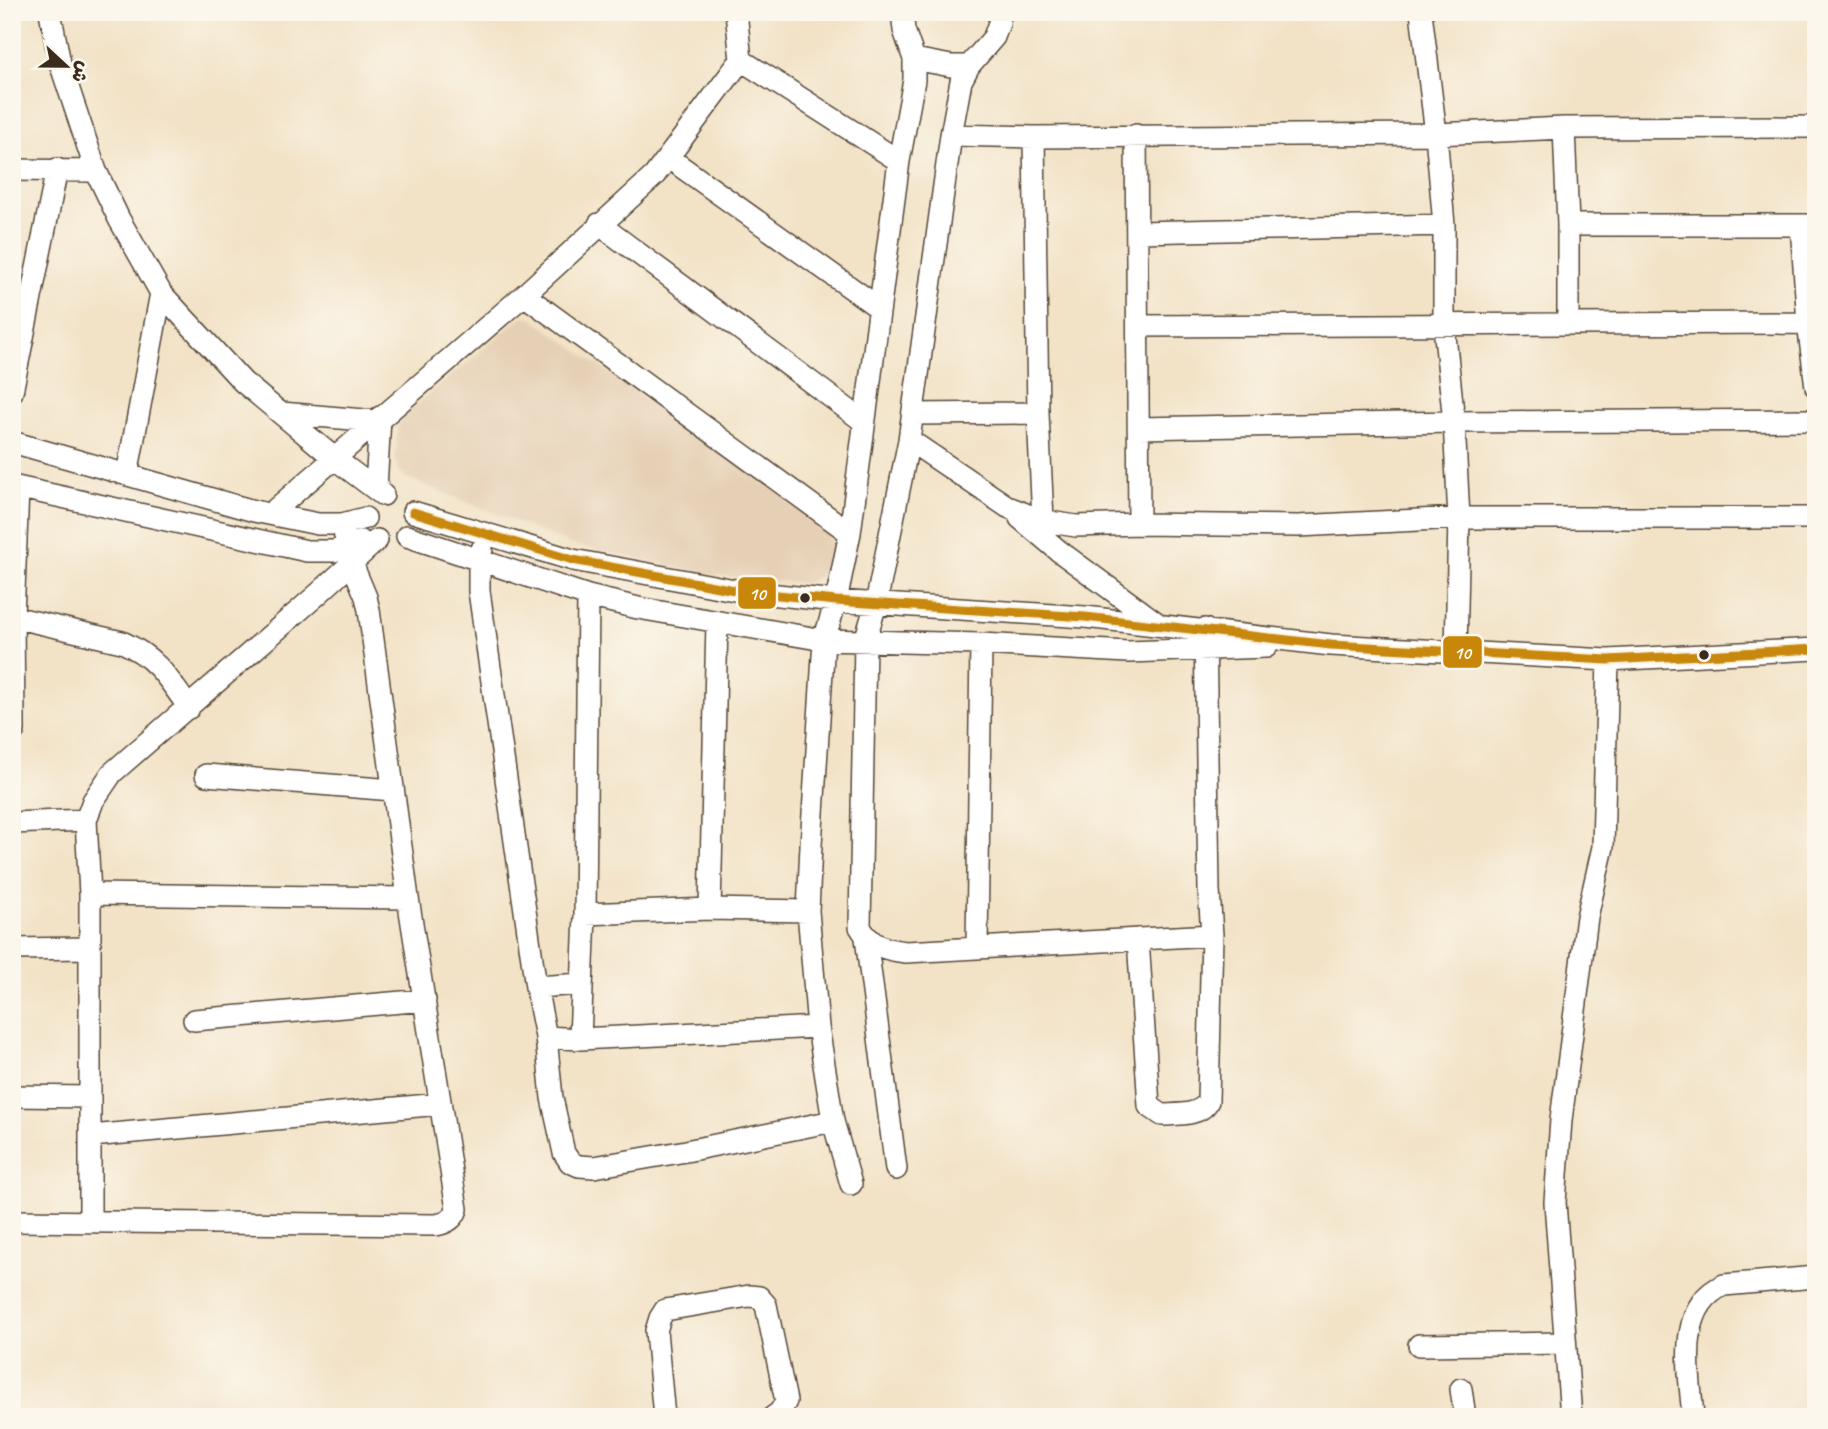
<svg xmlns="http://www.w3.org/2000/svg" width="1828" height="1429" font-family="Caveat,'Playpen Sans Arabic',sans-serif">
  <rect width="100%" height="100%" fill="#fbf7ec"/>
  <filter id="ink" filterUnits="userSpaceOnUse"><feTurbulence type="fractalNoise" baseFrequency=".0143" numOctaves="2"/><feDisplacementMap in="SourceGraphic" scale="14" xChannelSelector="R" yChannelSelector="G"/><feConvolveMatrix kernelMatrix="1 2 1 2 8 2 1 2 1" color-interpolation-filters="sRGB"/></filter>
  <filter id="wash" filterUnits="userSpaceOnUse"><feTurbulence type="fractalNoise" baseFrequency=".00686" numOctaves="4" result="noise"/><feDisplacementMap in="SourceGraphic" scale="28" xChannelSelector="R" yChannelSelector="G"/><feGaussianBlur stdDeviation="1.57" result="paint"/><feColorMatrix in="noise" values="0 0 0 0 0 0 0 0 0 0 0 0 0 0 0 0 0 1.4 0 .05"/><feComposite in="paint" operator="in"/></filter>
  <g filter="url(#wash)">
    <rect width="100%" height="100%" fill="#f2e2c6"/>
    <path fill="#e6d0b5" d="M523,316L530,317L828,528L833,546L829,563L819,576L804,583L711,575L570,544L405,477L399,470L395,459L398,425L410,410Z"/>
  </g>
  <g filter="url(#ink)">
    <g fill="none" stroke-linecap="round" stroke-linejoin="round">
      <g stroke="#564637" stroke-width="24">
        <path id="minor" d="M50,12L60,63L96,171L119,219L161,293L243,382L339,462L383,495
          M1000,12L999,23L994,37L969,66L961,81L951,135L909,440L876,604L865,641L860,927C870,945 886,950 906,952L1212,935L1209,890L1205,629
          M1421,12L1436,134L1444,225V326L1454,422L1459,518L1456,652
          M914,59L951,66H969
          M741,60L899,161
          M1564,128L1568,225V323
          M951,135L1034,137L1436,134L1564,128L1816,127
          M1136,135L1139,524
          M1034,137L1038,413L1043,521
          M669,158L879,308
          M12,170L96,171
          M599,224L863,421
          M1568,225H1816
          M1801,225L1808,323L1816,387
          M1138,232L1444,225
          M524,295L850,533
          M1138,326L1808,323
          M12,392L57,169
          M281,413L376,421
          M913,414L1038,413
          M1139,428L1454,422L1816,420
          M909,440L1008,507L1043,521L1076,526L1139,524L1298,526L1459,518H1816
          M12,442L254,511L318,524H342L365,518
          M127,475L161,293
          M12,486L307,551H334L361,541
          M376,489L380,417
          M413,512L573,560L740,591L836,601L1085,617L1331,645L1608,660L1816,649
          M270,514L524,295L654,176L741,60L736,12
          M1020,518L1059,551L1158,624
          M407,536L588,596L638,608L824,640L981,644L1128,652L1266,647
          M482,549L479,561V591L536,987L546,1037L552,1098L564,1153L570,1162L579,1166L594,1167L686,1151L833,1121
          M13,617L122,642C156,657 168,678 189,708
          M14,730L13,617L18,488
          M206,775L393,790
          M12,823L86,820
          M90,894L408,898
          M710,909L717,623
          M585,914L710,909L808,911
          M866,938L896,1169
          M1138,939L1149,1106L1162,1115C1177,1114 1201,1116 1208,1101L1212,935
          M977,947L981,644
          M12,949L90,948
          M536,987L582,984
          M194,1020L425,1000
          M546,1037L580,1039L818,1027
          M580,1039L585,914L588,596
          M12,1096L90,1097
          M91,1136L440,1104
          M851,1184L833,1121L818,1027L808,911L811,845L824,640L836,601L850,533L899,161L914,80V59L904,30L902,12
          M12,1221L436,1225C447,1223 454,1219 457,1209L408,898L369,610L366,597L351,561L342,524
          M90,1221V894L86,820L93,801L112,773L318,594L377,540
          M1419,1345L1565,1343
          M1461,1389L1465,1417
          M664,1417L656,1331L660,1318L665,1310L749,1296L759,1297L766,1305L786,1401L780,1412L773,1417
          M1571,1417L1555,1202L1561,1120L1587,917L1603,847L1608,660
          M1693,1417C1690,1375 1675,1306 1724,1285L1816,1277"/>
      </g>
      <use href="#minor" stroke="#fff" stroke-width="21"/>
      <g stroke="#fbf7ec" stroke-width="14">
        <path id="bus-1" d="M413,512L573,560L740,591L836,601L1085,617L1331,645L1608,660L1816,649"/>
      </g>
      <use href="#bus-1" stroke="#c88708" stroke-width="9"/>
    </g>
  </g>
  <g fill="#3b2a1e" stroke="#fbf7ec" stroke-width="2.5">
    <circle cx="805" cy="598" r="6"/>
    <circle cx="1704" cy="655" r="6"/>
  </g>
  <g stroke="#fbf7ec" stroke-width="2.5">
    <rect x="737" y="576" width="40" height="34" rx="7" fill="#c88708"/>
    <rect x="1442" y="635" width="41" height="34" rx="7" fill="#c88708"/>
  </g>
  <g font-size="19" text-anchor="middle" font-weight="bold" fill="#fff">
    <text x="757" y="600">10</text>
    <text x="1462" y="659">10</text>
  </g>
  <rect width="1828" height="1429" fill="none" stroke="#fbf7ec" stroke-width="42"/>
  <g transform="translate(66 66) rotate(112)" stroke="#fbf7ec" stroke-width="5" paint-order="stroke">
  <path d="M0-5L12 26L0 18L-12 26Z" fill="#3b2a1e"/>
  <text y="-10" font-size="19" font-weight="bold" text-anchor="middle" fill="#3b2a1e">ش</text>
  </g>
</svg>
